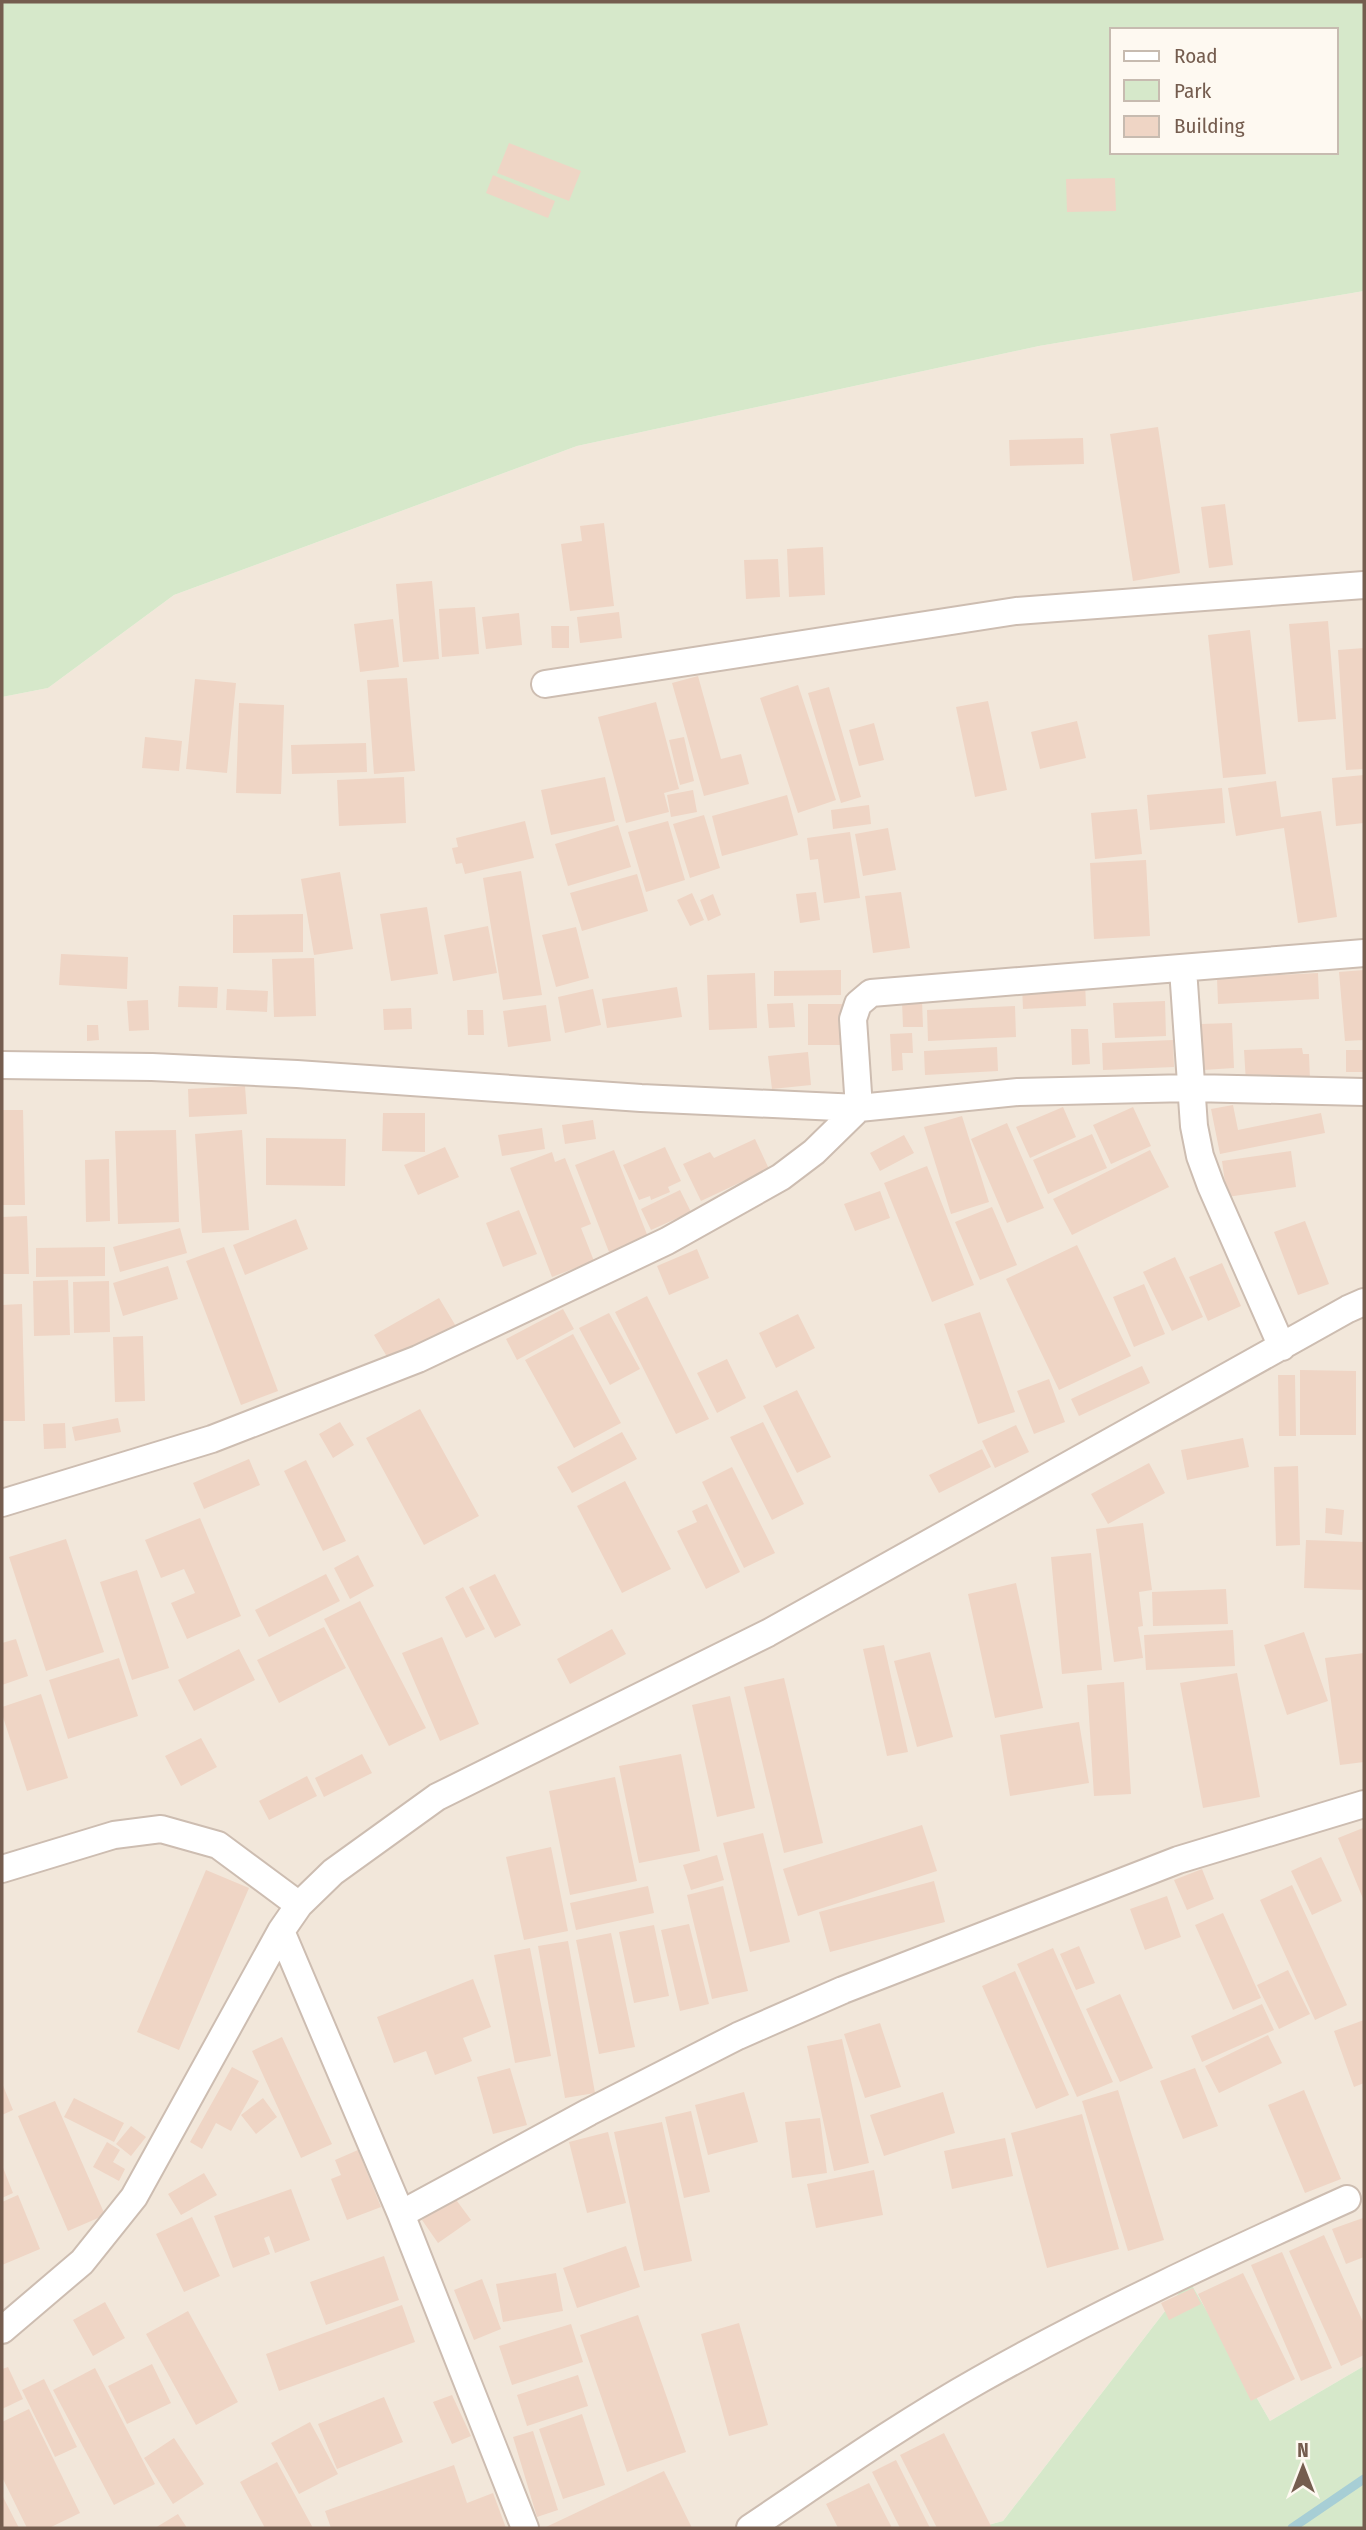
<svg xmlns="http://www.w3.org/2000/svg" width="1366" height="2530" font-family="'Fira Sans Condensed',sans-serif">
  <rect width="100%" height="100%" fill="#fbf5eb"/>
  <path fill="#f2e7da" d="M1364,291V2366L1270,2421L1189,2280L1003,2521L977,2528H2V697L48,688L174,595L577,446L1039,346Z"/>
  <path fill="#d6e8ca" fill-rule="evenodd" d="M2,2H1364V291L1039,346L577,446L174,595L48,688L2,697ZM1112,30H1336V152H1112Z
    M1189,2280L1270,2421L1364,2366V2528H977L1003,2521Z"/>
  <g fill="none" stroke-linecap="round" stroke-linejoin="round">
    <path stroke="#a7ced5" stroke-width="9" d="M1292,2528L1364,2479"/>
  </g>
  <path fill="#efd5c5" d="M509,143L581,171L569,201L497,173Z
    M493,175L555,201L548,218L486,193Z
    M1115,178L1116,211L1067,212L1066,179Z
    M1158,427L1180,573L1133,581L1110,434Z
    M1083,438L1084,464L1010,466L1009,440Z
    M1225,504L1233,565L1209,568L1201,507Z
    M604,523L614,606L570,611L561,544L582,541L580,526Z
    M823,547L825,595L789,597L787,549Z
    M778,559L780,597L746,599L744,560Z
    M432,581L439,659L403,662L396,584Z
    M475,607L479,654L442,657L439,609Z
    M619,612L622,638L580,643L577,617Z
    M519,613L522,645L486,649L482,617Z
    M393,619L399,667L360,672L354,624Z
    M1328,621L1336,719L1298,722L1289,624Z
    M551,626H569V648H552Z
    M1250,630L1266,774L1223,778L1208,635Z
    M1364,648V769L1346,770L1338,650Z
    M698,676L721,759L741,754L749,784L704,796L672,683Z
    M407,678L415,771L374,774L367,680Z
    M195,679L236,683L227,773L186,769Z
    M798,685L836,800L798,813L760,698Z
    M829,687L861,797L841,803L808,693Z
    M988,701L1007,790L975,797L956,707Z
    M656,702L679,789L664,793L669,812L626,823L598,717Z
    M239,703L284,705L281,794L236,793Z
    M1077,721L1086,758L1040,769L1031,732Z
    M874,723L884,760L859,766L849,730Z
    M145,737L182,741L179,771L142,768Z
    M684,737L694,781L680,785L669,740Z
    M366,743L367,772L292,774L291,745Z
    M1364,775V823L1336,826L1332,778Z
    M404,777L406,823L339,826L337,780Z
    M605,777L615,821L551,835L541,790Z
    M1276,781L1281,817L1321,811L1337,917L1298,923L1284,828L1236,836L1228,788Z
    M1222,788L1225,823L1150,830L1147,795Z
    M693,790L697,812L671,817L667,795Z
    M787,795L798,835L722,856L712,816Z
    M869,805L871,824L833,829L831,810Z
    M1137,809L1142,854L1095,859L1091,813Z
    M704,815L720,868L690,878L673,824Z
    M525,821L534,858L465,874L462,863L456,864L452,848L458,847L456,838Z
    M668,821L685,880L646,892L628,832Z
    M618,825L631,867L568,886L555,844Z
    M888,828L896,870L863,876L855,834Z
    M850,832L860,898L824,903L818,859L810,860L807,838Z
    M1146,860L1150,936L1094,939L1090,863Z
    M521,871L542,995L503,1000L483,878Z
    M340,872L353,949L314,955L301,879Z
    M637,874L648,911L582,931L570,893Z
    M816,892L820,920L800,923L796,894Z
    M901,892L910,948L873,953L865,896Z
    M692,893L704,920L690,926L677,900Z
    M713,894L721,915L708,921L700,900Z
    M427,907L438,974L391,981L380,914Z
    M303,914V952L233,953V915Z
    M488,926L497,973L453,981L444,935Z
    M576,927L589,978L556,987L542,935Z
    M61,954L128,957L127,989L59,985Z
    M314,958L316,1016L274,1017L272,959Z
    M841,970V995L774,996V971Z
    M1364,970V1040L1345,1041L1339,972Z
    M755,973L757,1028L709,1030L707,975Z
    M1318,973L1319,999L1218,1004L1217,978Z
    M1085,982L1086,1006L1023,1009L1022,985Z
    M179,986L218,987L217,1008L178,1007Z
    M677,987L682,1017L607,1028L602,999Z
    M227,989L268,991L267,1012L226,1010Z
    M593,989L601,1025L565,1033L558,997Z
    M148,1000L149,1030L129,1031L127,1001Z
    M922,1000L923,1027H903L902,1001Z
    M1165,1001L1166,1036L1115,1038L1113,1003Z
    M793,1003L795,1027L769,1028L767,1004Z
    M808,1004H843V1045H808Z
    M546,1005L551,1041L508,1047L503,1011Z
    M1015,1006L1016,1037L928,1041L927,1010Z
    M411,1008L412,1029L384,1030L383,1009Z
    M467,1010H483L484,1035H468Z
    M1232,1023L1234,1068L1203,1070L1201,1024Z
    M87,1025H98L99,1040L87,1041Z
    M1071,1029H1088L1090,1064L1072,1065Z
    M912,1033L913,1053H902L903,1070L892,1071L890,1034Z
    M1173,1040L1174,1067L1103,1070L1102,1043Z
    M997,1047L998,1071L925,1075L924,1051Z
    M1302,1048L1303,1054H1309L1310,1080L1246,1083L1244,1050Z
    M1346,1050H1364V1072H1346Z
    M808,1052L811,1085L772,1089L768,1056Z
    M245,1086L247,1114L189,1117L188,1089Z
    M1233,1105L1238,1130L1321,1113L1325,1133L1220,1154L1211,1109Z
    M1063,1107L1076,1137L1030,1158L1016,1127Z
    M1133,1107L1151,1146L1111,1164L1093,1125Z
    M2,1110H23L25,1205H2Z
    M383,1113H425V1152L382,1151Z
    M962,1116L989,1202L951,1214L924,1127Z
    M593,1120L596,1139L565,1144L562,1125Z
    M1007,1123L1044,1208L1007,1223L971,1139Z
    M542,1128L545,1149L502,1156L498,1135Z
    M176,1130L179,1222L118,1224L115,1131Z
    M242,1130L249,1230L202,1233L195,1134Z
    M1092,1134L1107,1168L1048,1194L1033,1160Z
    M904,1135L914,1153L880,1171L870,1153Z
    M266,1138L346,1139L345,1186L266,1185Z
    M755,1139L769,1169L701,1201L683,1164L710,1152L714,1158Z
    M445,1147L459,1177L418,1195L404,1165Z
    M665,1147L681,1181L668,1187L670,1192L651,1200L650,1196L639,1200L623,1165Z
    M614,1150L648,1237L609,1252L575,1165Z
    M1150,1150L1169,1187L1072,1235L1053,1199Z
    M1291,1151L1296,1187L1227,1197L1222,1161Z
    M552,1152L555,1162L565,1158L591,1224L581,1228L594,1261L552,1277L510,1168Z
    M109,1159L110,1221L86,1222L85,1160Z
    M927,1166L974,1285L932,1302L884,1183Z
    M680,1190L691,1212L651,1230L641,1209Z
    M880,1191L890,1218L855,1231L844,1204Z
    M992,1207L1017,1265L980,1280L955,1222Z
    M519,1210L537,1254L503,1267L486,1223Z
    M27,1216L29,1274H2V1217Z
    M296,1219L308,1249L245,1275L233,1245Z
    M1305,1221L1329,1284L1298,1295L1274,1232Z
    M180,1228L187,1253L120,1272L113,1247Z
    M1077,1245L1131,1356L1059,1390L1006,1279Z
    M105,1247V1276L36,1277V1248Z
    M224,1247L278,1391L241,1405L186,1261Z
    M697,1249L709,1278L669,1295L657,1266Z
    M1175,1257L1203,1317L1172,1331L1143,1272Z
    M1222,1263L1241,1306L1208,1321L1189,1277Z
    M168,1266L178,1299L123,1316L113,1283Z
    M68,1280L70,1335L34,1336L33,1281Z
    M109,1281L110,1332L74,1333L73,1282Z
    M1144,1284L1165,1334L1134,1347L1113,1297Z
    M647,1296L709,1419L676,1434L615,1312Z
    M439,1298L457,1328L392,1365L374,1335Z
    M22,1304L25,1421H2V1305Z
    M563,1309L574,1329L517,1360L506,1339Z
    M980,1312L1015,1412L978,1424L944,1324Z
    M609,1313L640,1369L610,1385L579,1328Z
    M798,1314L815,1348L776,1368L759,1333Z
    M573,1334L621,1423L574,1448L525,1360Z
    M143,1336L145,1401L115,1402L113,1337Z
    M727,1359L746,1398L717,1413L697,1373Z
    M1142,1366L1150,1383L1079,1416L1071,1399Z
    M1300,1370L1356,1371V1435H1300Z
    M1278,1375H1295L1296,1436H1279Z
    M1049,1379L1065,1422L1034,1434L1017,1391Z
    M797,1390L831,1457L797,1473L763,1406Z
    M420,1409L479,1516L424,1545L366,1438Z
    M118,1418L121,1432L75,1441L72,1427Z
    M340,1422L354,1445L333,1458L319,1434Z
    M763,1422L804,1504L772,1520L730,1437Z
    M65,1423L66,1448L44,1449L43,1424Z
    M1016,1425L1029,1452L995,1468L982,1441Z
    M622,1432L637,1459L572,1493L557,1467Z
    M1243,1438L1249,1467L1187,1480L1181,1450Z
    M982,1449L991,1467L939,1493L929,1475Z
    M249,1459L260,1485L204,1509L193,1483Z
    M306,1460L346,1541L323,1551L284,1471Z
    M1149,1463L1165,1493L1108,1524L1091,1494Z
    M1298,1466L1300,1545L1276,1546L1274,1467Z
    M732,1467L775,1553L744,1568L702,1482Z
    M625,1481L671,1569L622,1593L577,1506Z
    M707,1504L740,1572L706,1589L677,1531L697,1522L692,1511Z
    M1326,1508L1344,1510L1342,1535L1325,1533Z
    M200,1518L241,1616L187,1639L171,1603L195,1593L184,1569L161,1578L145,1540Z
    M1143,1523L1152,1590L1139,1592L1143,1626L1138,1627L1143,1658L1114,1662L1096,1529Z
    M66,1539L104,1652L46,1671L9,1557Z
    M1306,1540L1364,1542V1590L1304,1588Z
    M1091,1553L1102,1670L1062,1674L1051,1557Z
    M358,1555L374,1586L350,1599L334,1568Z
    M137,1570L169,1668L132,1680L100,1582Z
    M326,1574L340,1601L269,1637L255,1610Z
    M495,1574L521,1625L495,1638L469,1587Z
    M1016,1583L1043,1708L995,1718L968,1594Z
    M463,1587L485,1629L466,1638L445,1597Z
    M1226,1589L1228,1624L1153,1626L1152,1592Z
    M360,1601L426,1728L389,1746L324,1619Z
    M324,1627L346,1668L279,1703L257,1660Z
    M612,1629L626,1654L570,1684L557,1659Z
    M1233,1630L1235,1666L1146,1670L1144,1635Z
    M1304,1632L1328,1701L1287,1715L1264,1645Z
    M442,1637L479,1724L440,1741L402,1653Z
    M16,1639L28,1676L2,1685V1643Z
    M884,1645L908,1752L887,1756L863,1649Z
    M239,1649L255,1680L194,1711L178,1680Z
    M930,1652L953,1737L917,1747L894,1661Z
    M1364,1653V1762L1340,1765L1325,1658Z
    M119,1658L138,1716L68,1739L49,1680Z
    M1237,1673L1260,1797L1203,1808L1180,1683Z
    M784,1678L823,1843L784,1853L744,1687Z
    M1124,1682L1131,1794L1094,1796L1087,1685Z
    M41,1694L68,1778L27,1791L2,1714V1707Z
    M730,1696L755,1808L717,1817L692,1705Z
    M1079,1722L1089,1783L1010,1796L1000,1735Z
    M201,1738L217,1767L181,1786L165,1756Z
    M362,1754L372,1773L324,1797L315,1778Z
    M681,1754L700,1851L639,1863L619,1766Z
    M307,1776L317,1796L269,1820L259,1801Z
    M615,1777L637,1881L570,1895L549,1791Z
    M922,1825L937,1871L798,1916L783,1869Z
    M1363,1828L1364,1830V1901L1338,1838Z
    M763,1833L790,1942L750,1952L723,1843Z
    M551,1847L568,1931L524,1940L506,1857Z
    M717,1855L724,1880L691,1890L683,1865Z
    M1321,1857L1342,1901L1312,1915L1291,1871Z
    M1202,1869L1214,1899L1187,1910L1174,1880Z
    M206,1870L249,1888L179,2050L137,2032Z
    M934,1881L945,1922L830,1952L819,1912Z
    M1292,1885L1347,2005L1315,2020L1260,1900Z
    M648,1886L654,1913L576,1930L570,1903Z
    M723,1886L748,1991L712,1999L687,1895Z
    M1167,1896L1181,1937L1145,1950L1130,1909Z
    M1223,1913L1261,1998L1233,2010L1195,1925Z
    M689,1924L709,2004L680,2011L661,1930Z
    M654,1925L669,1996L634,2003L619,1932Z
    M611,1933L635,2047L599,2054L576,1940Z
    M568,1941L595,2093L565,2098L538,1946Z
    M1079,1946L1095,1983L1076,1990L1060,1954Z
    M530,1948L551,2056L515,2063L494,1955Z
    M1053,1948L1113,2082L1077,2097L1017,1964Z
    M1288,1970L1310,2014L1279,2029L1257,1985Z
    M1015,1971L1069,2095L1036,2109L982,1986Z
    M473,1979L491,2027L463,2038L472,2061L435,2075L426,2051L394,2063L377,2017Z
    M1120,1994L1153,2068L1120,2082L1086,2009Z
    M1262,2004L1274,2030L1202,2062L1191,2036Z
    M1364,2020V2083L1354,2087L1334,2031Z
    M880,2023L901,2087L865,2098L844,2034Z
    M1268,2035L1282,2063L1219,2093L1205,2066Z
    M282,2037L332,2144L301,2158L252,2051Z
    M842,2039L869,2163L834,2171L807,2046Z
    M232,2067L259,2081L231,2131L216,2123L202,2149L190,2142Z
    M510,2068L527,2125L493,2134L477,2077Z
    M1195,2068L1218,2126L1183,2139L1160,2081Z
    M2,2083L13,2110L2,2115Z
    M1118,2090L1164,2240L1128,2251L1082,2101Z
    M1304,2090L1341,2179L1305,2193L1268,2105Z
    M744,2092L758,2142L708,2155L695,2105Z
    M943,2092L955,2133L884,2156L870,2115Z
    M74,2098L124,2123L114,2142L64,2117Z
    M263,2098L277,2117L256,2134L241,2115Z
    M55,2101L105,2215L68,2231L18,2116Z
    M691,2111L710,2192L684,2198L665,2117Z
    M1082,2114L1119,2249L1047,2268L1011,2133Z
    M820,2118L827,2173L792,2178L785,2122Z
    M662,2122L692,2261L644,2271L614,2132Z
    M131,2126L146,2137L131,2156L116,2144Z
    M608,2132L626,2203L587,2213L569,2142Z
    M1005,2138L1013,2176L952,2189L944,2151Z
    M107,2142L120,2150L113,2162L125,2169L119,2181L93,2167Z
    M358,2150L381,2207L347,2220L331,2179L341,2175L335,2160Z
    M2,2165L13,2193L2,2198Z
    M874,2170L883,2215L816,2228L807,2184Z
    M204,2173L217,2195L181,2215L168,2194Z
    M291,2189L310,2240L275,2253L269,2236L264,2238L270,2254L233,2268L214,2216Z
    M18,2195L40,2249L2,2265V2202Z
    M454,2197L471,2220L438,2243L422,2220Z
    M192,2217L220,2276L184,2292L156,2234Z
    M1363,2218L1364,2257L1346,2264L1332,2229Z
    M1324,2235L1364,2324V2355L1341,2366L1289,2251Z
    M626,2246L640,2287L577,2308L563,2268Z
    M1282,2252L1332,2368L1301,2381L1251,2265Z
    M384,2256L399,2300L326,2325L310,2282Z
    M556,2273L563,2311L503,2322L496,2284Z
    M1243,2273L1295,2379L1251,2401L1198,2294Z
    M482,2279L501,2329L474,2340L454,2290Z
    M1193,2288L1201,2304L1169,2320L1161,2303Z
    M105,2302L125,2338L93,2356L73,2320Z
    M402,2305L415,2342L279,2391L266,2354Z
    M188,2311L238,2402L196,2425L146,2334Z
    M638,2315L686,2452L627,2472L580,2335Z
    M739,2323L768,2425L729,2436L701,2334Z
    M571,2324L583,2362L512,2385L499,2346Z
    M152,2364L171,2403L127,2424L108,2386Z
    M8,2367L23,2399L2,2409V2369Z
    M95,2368L155,2484L114,2505L53,2390Z
    M578,2375L588,2406L527,2426L517,2395Z
    M44,2379L77,2447L55,2457L22,2390Z
    M452,2395L471,2436L452,2444L433,2402Z
    M384,2397L403,2442L337,2469L318,2424Z
    M29,2409L80,2513L49,2528H27L2,2477V2422Z
    M582,2414L605,2485L563,2499L539,2429Z
    M310,2422L338,2474L299,2494L271,2443Z
    M533,2431L558,2510L537,2517L513,2437Z
    M944,2433L992,2528H937L900,2455Z
    M174,2438L204,2484L173,2504L144,2458Z
    M896,2460L930,2528H900L872,2472Z
    M277,2462L313,2528H265L240,2482Z
    M454,2465L467,2503L493,2493L506,2528H331L325,2511Z
    M664,2471L692,2528H544Z
    M869,2483L892,2528H838L826,2504Z
    M2,2495L19,2528H2Z
    M178,2514L187,2528H155Z"/>
  <g fill="none" stroke-linecap="round" stroke-linejoin="round">
    <g stroke="#cdbdb1" stroke-width="30">
      <path id="minor" d="M545,684L1016,611L1364,585
        M1183,969L1194,1126L1200,1156L1211,1186L1282,1347
        M2,1065L152,1067L297,1074L641,1098L859,1108L1018,1092L1191,1088L1364,1092
        M2,1503L212,1439L418,1359L667,1241L781,1177L814,1152L859,1108L853,1019L858,1004L871,993L1364,953
        M2,1869L114,1835L161,1829L218,1845L299,1905
        M281,1931L401,2214L525,2528
        M401,2214L589,2112L738,2036L843,1990L1178,1860L1364,1804
        M2,2330L82,2262L134,2197L281,1931L299,1905L333,1872L437,1797L768,1633L1348,1309L1364,1302
        M750,2528C826,2477 901,2424 981,2379C1100,2312 1223,2255 1347,2199"/>
    </g>
    <use href="#minor" stroke="#fff" stroke-width="26"/>
  </g>
  <rect width="1366" height="2530" fill="none" stroke="#755d4f" stroke-width="7"/>
  <rect x="1110" y="28" width="228" height="126" fill="#fef9f1" stroke="#c7bbb0" stroke-width="2"/>
  <rect x="1124" y="51" width="35" height="10" fill="#ffffff" stroke="#c7bbb0" stroke-width="2"/>
  <text x="1174" y="63" font-size="21" fill="#755d4f">Road</text>
  <rect x="1124" y="80" width="35" height="21" fill="#d6e8ca" stroke="#c7bbb0" stroke-width="2"/>
  <text x="1174" y="98" font-size="21" fill="#755d4f">Park</text>
  <rect x="1124" y="116" width="35" height="21" fill="#efd5c5" stroke="#c7bbb0" stroke-width="2"/>
  <text x="1174" y="133" font-size="21" fill="#755d4f">Building</text>
  <g transform="translate(1303 2467)" stroke="#fef9f1" stroke-width="5" paint-order="stroke">
  <path d="M0-5L12 26L0 18L-12 26Z" fill="#755d4f"/>
  <text y="-10" font-size="19" font-weight="bold" text-anchor="middle" fill="#755d4f">N</text>
  </g>
</svg>
